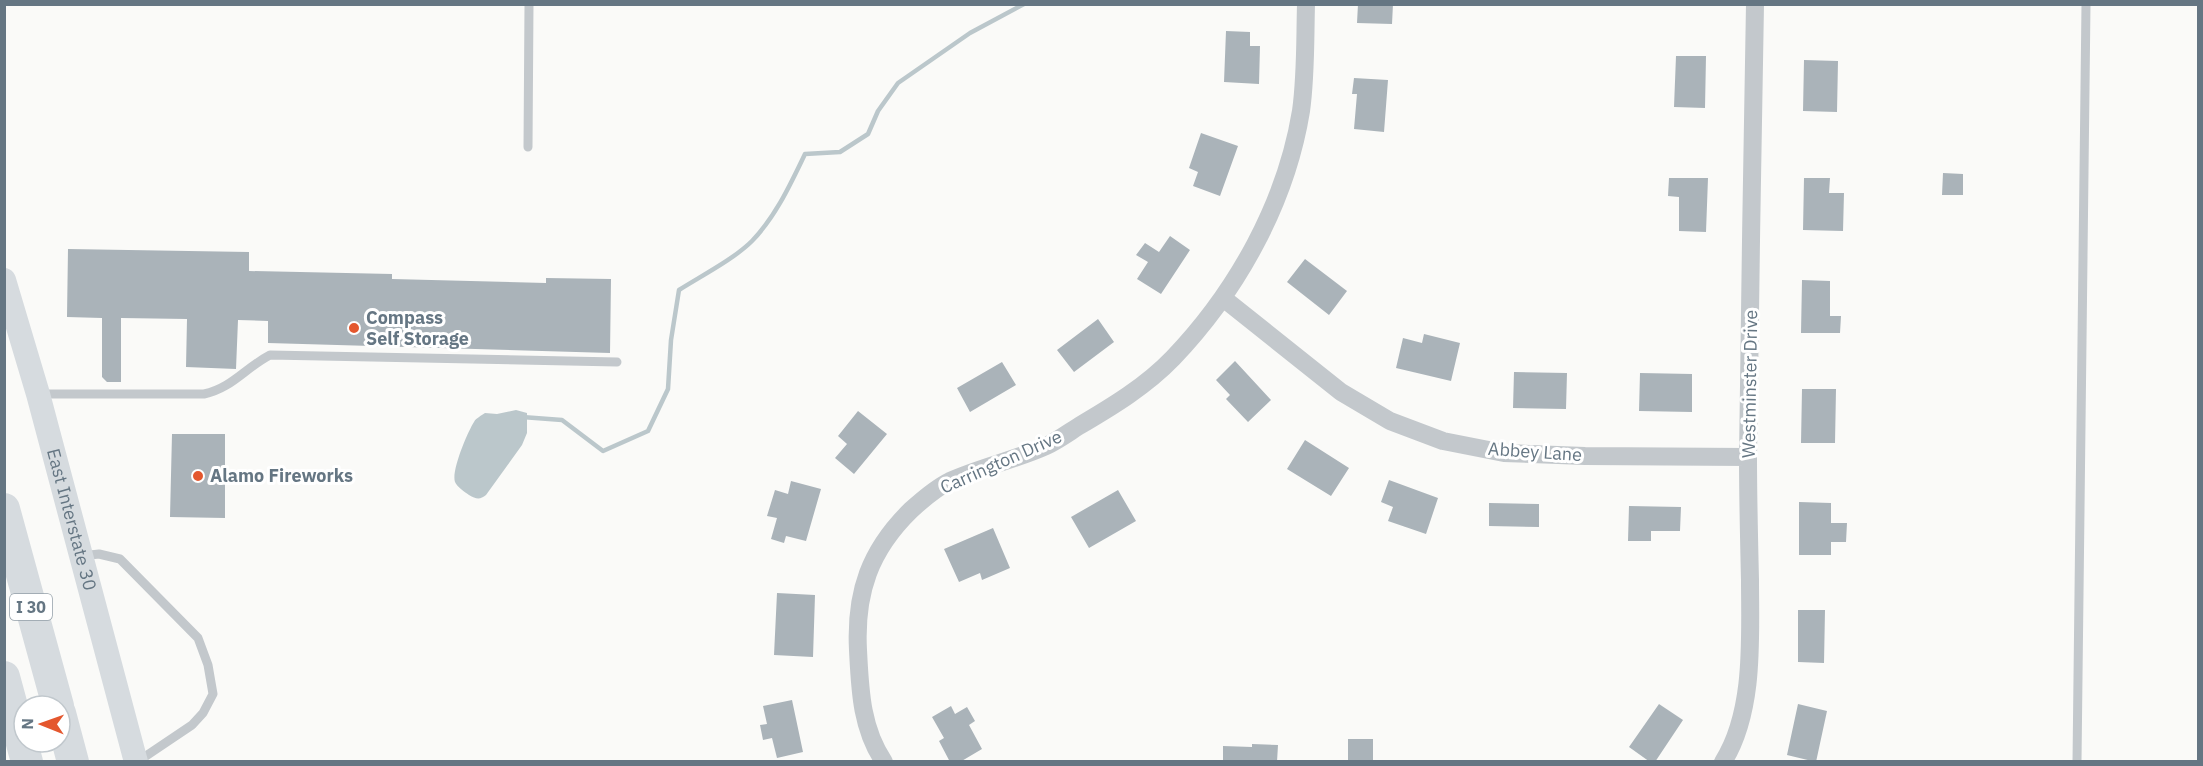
<svg xmlns="http://www.w3.org/2000/svg" width="2203" height="766" font-family="'IBM Plex Sans',sans-serif">
  <rect width="100%" height="100%" fill="#fafaf8"/>
  <path fill="#bbc7cb" d="M516,410L527,413V433L522,445L486,495C480,500 476,499 469,495C465,492 457,487 455,482C451,471 468,431 474,422C476,418 481,416 485,413L497,414Z"/>
  <g fill="none" stroke-linecap="round" stroke-linejoin="round">
    <path stroke="#bbc7cb" stroke-width="4.5" d="M522,417L562,420L603,451L648,431L668,389L671,340L679,290C701,276 734,259 752,241C776,216 790,185 805,154L840,152L868,134L878,111L898,83L970,33L1024,4"/>
  </g>
  <path fill="#aab3b9" d="M1358,4H1393L1392,24L1357,23Z
    M1226,31L1250,32V46H1260L1259,84L1224,82Z
    M1676,56H1706L1705,108L1674,107Z
    M1804,60L1838,61L1837,112L1803,111Z
    M1354,78L1388,80L1384,132L1354,129L1357,94H1352Z
    M1201,133L1238,146L1220,196L1193,186L1198,172L1189,168Z
    M1943,173L1963,174V195H1942Z
    M1669,178H1708L1706,232L1679,231V197L1668,196Z
    M1804,178H1830L1829,193H1844L1843,231L1803,230Z
    M1170,236L1190,250L1161,294L1137,279L1148,262L1136,255L1145,243L1159,252Z
    M68,249L249,252V271L392,274V279L546,283V278L611,279L610,353L268,343V321L238,320L236,369L186,367L187,319L121,318V382H107L102,377V318L67,317Z
    M1305,259L1347,291L1329,315L1287,282Z
    M1802,280L1830,281V316H1841L1840,333H1801Z
    M1098,319L1114,342L1074,372L1057,350Z
    M1424,334L1460,343L1451,381L1396,368L1403,338L1422,343Z
    M1235,361L1271,400L1248,422L1226,399L1230,395L1216,380Z
    M1002,362L1016,385L970,412L957,388Z
    M1514,372L1567,373L1566,409L1513,408Z
    M1640,373L1692,374V412L1639,411Z
    M1802,389H1836L1835,443H1801Z
    M858,411L887,434L854,474L835,458L847,444L838,436Z
    M172,434H225V518L170,517Z
    M1305,440L1349,468L1331,496L1287,469Z
    M1389,480L1438,498L1426,534L1388,521L1393,507L1381,502Z
    M791,481L821,489L806,541L786,536L784,543L771,539L777,518L767,516L775,490L788,494Z
    M1118,490L1136,521L1089,548L1071,517Z
    M1799,502L1831,503V523H1847L1846,542H1831V555H1799Z
    M1489,503L1539,504V527L1489,526Z
    M1629,506L1681,507L1680,531H1651V541H1628Z
    M993,528L1010,568L982,580L980,573L959,582L944,549Z
    M777,593L815,595L813,657L774,655Z
    M1798,610H1825L1824,663L1798,662Z
    M792,700L803,752L777,758L772,738L763,740L760,725L767,724L763,706Z
    M1659,704L1683,720L1655,762H1650L1629,747Z
    M1798,704L1827,711L1816,762L1787,755Z
    M951,706L955,714L967,707L975,721L969,725L982,749L960,762H950L939,741L944,738L932,717Z
    M1348,739H1373V762H1348Z
    M1252,744L1278,745L1277,762H1223V746L1252,747Z"/>
  <g fill="none" stroke-linecap="round" stroke-linejoin="round">
    <path stroke="#c3c8cc" stroke-width="9" d="M528,147L529,4
      M40,394H204C232,388 245,368 270,355L617,362
      M81,556L99,554L120,559L198,638L208,665L213,694L203,713L192,725L137,762
      M2077,762L2086,4"/>
    <path stroke="#c3c8cc" stroke-width="18" d="M1223,298L1341,392L1390,421L1443,441L1504,453L1585,456L1748,457
      M884,762C861,728 860,689 858,650C855,592 870,550 911,510C922,500 936,488 950,481C981,467 1015,460 1046,446C1057,441 1068,433 1079,426C1113,406 1146,386 1173,358C1237,291 1286,203 1301,111C1306,76 1305,40 1306,4
      M1723,762C1755,711 1750,637 1750,580C1749,539 1748,498 1748,458C1749,307 1753,155 1755,4"/>
    <path stroke="#d6dbdf" stroke-width="24" id="s1" d="M4,280L38,394L136,762"/>
    <path stroke="#d6dbdf" stroke-width="32" d="M4,509L58,706
      M4,677L27,762
      M60,713L73,762"/>
  </g>
  <g fill="#e4572e" stroke="#fff" stroke-width="2">
    <circle cx="354" cy="328" r="6"/>
    <circle cx="198" cy="476" r="6"/>
  </g>
  <g text-anchor="middle" stroke-width="6" stroke-linejoin="round" paint-order="stroke">
    <rect fill="#fff" stroke="#939fa8" stroke-width="1.5" x="10" y="594" width="42" height="26" rx="4.5"/>
    <g font-size="16" font-weight="bold" fill="#657683">
      <text x="31" y="613">I 30</text>
    </g>
    <g font-size="18" font-weight="bold" fill="#657683" stroke="#fff" text-anchor="start">
      <text x="366" y="324">Compass<tspan x="366" dy="21">Self Storage</tspan></text>
      <text x="210" y="482">Alamo Fireworks</text>
    </g>
    <g font-size="18" fill="#657683" stroke="#fff">
      <text transform="translate(1750 384) rotate(-89)" y="6">Westminster Drive</text>
      <text transform="translate(1535 452) rotate(4)" y="6">Abbey Lane</text>
      <text transform="translate(1001 462) rotate(-24)" y="6">Carrington Drive</text>
      <text dy="6" stroke="none"><textPath href="#s1" startOffset="249">East Interstate 30</textPath></text>
    </g>
  </g>
  <rect width="2203" height="766" fill="none" stroke="#657683" stroke-width="12"/>
  <g transform="translate(42 724) rotate(271)"><circle r="28" fill="#ffffff" stroke="#c1c8cd" stroke-width="1.5"/>
  <path d="M0-4.5L10 22L0 15L-10 22Z" fill="#e4572e"/>
  <text y="-9" font-size="16" font-weight="bold" text-anchor="middle" fill="#657683">N</text>
  </g>
</svg>
